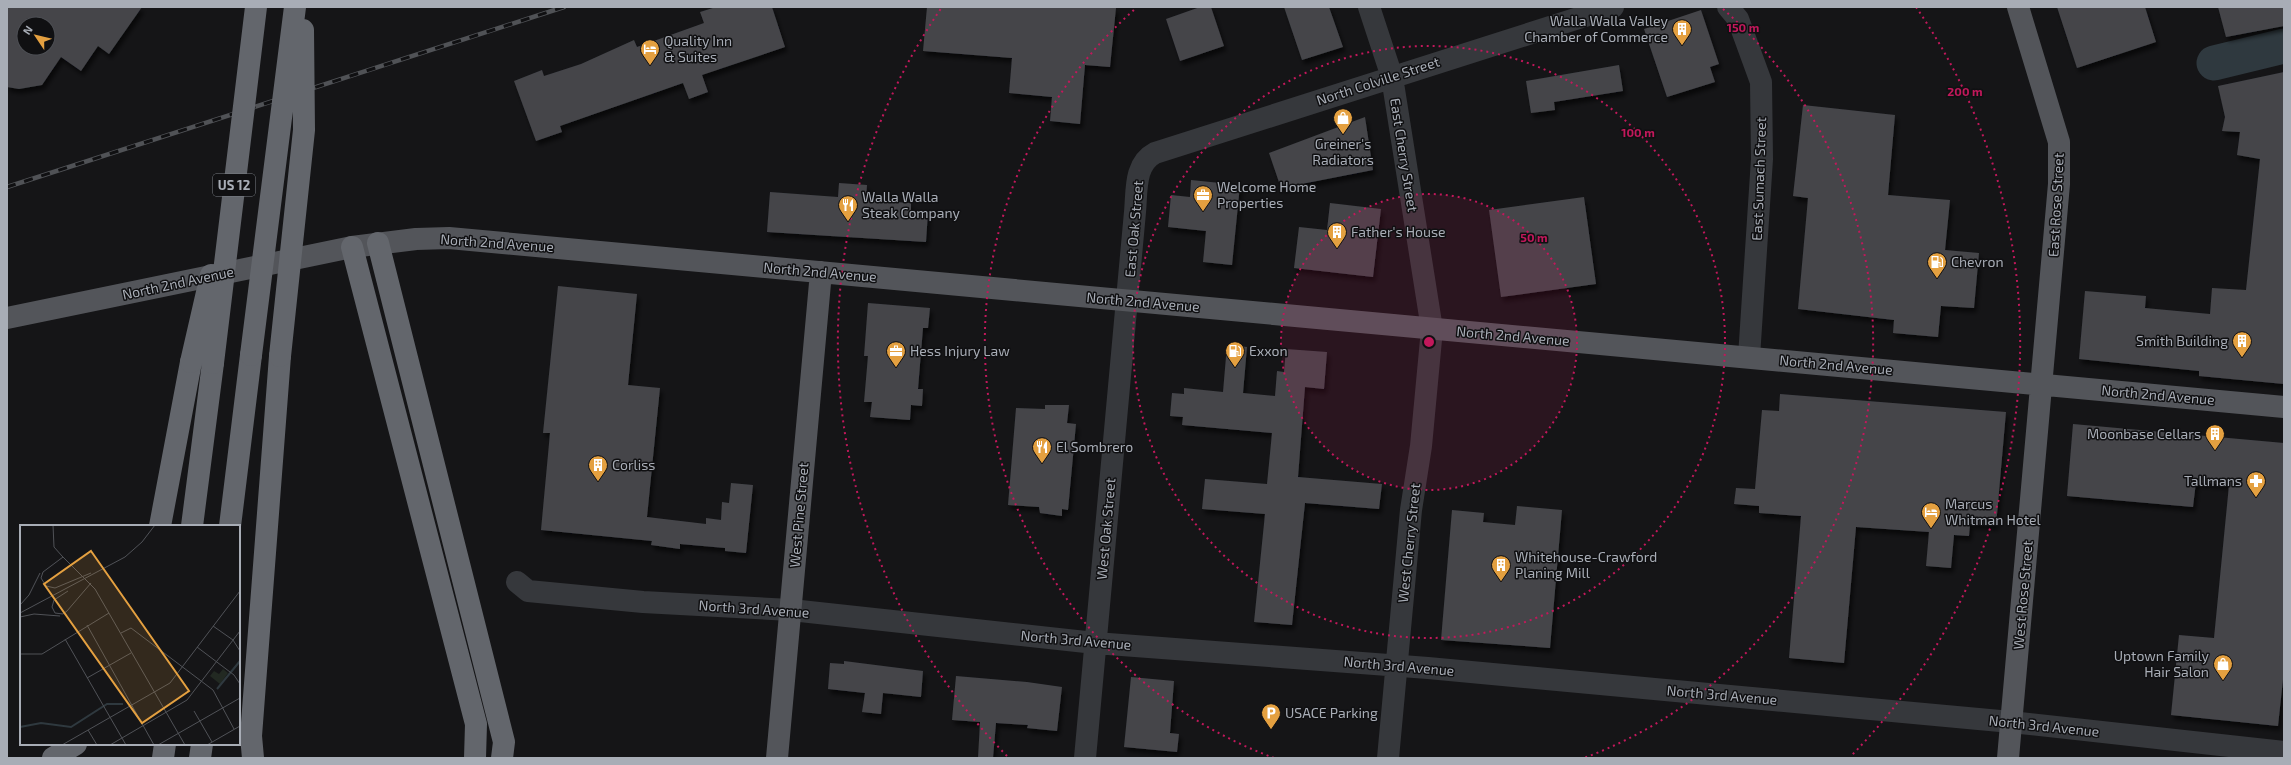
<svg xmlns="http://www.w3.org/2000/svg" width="2291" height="765" font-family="'Exo 2',sans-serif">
  <defs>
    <filter id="shadow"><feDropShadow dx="2.5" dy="4.5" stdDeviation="2" flood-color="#0009"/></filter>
  </defs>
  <rect width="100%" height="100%" fill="#151517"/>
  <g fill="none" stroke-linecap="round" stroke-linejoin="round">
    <path stroke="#2f393f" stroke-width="35" d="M2214,63L2284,46"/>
  </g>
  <path fill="#44454a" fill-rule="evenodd" filter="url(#shadow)" d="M7,7H142L109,54L98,46L81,71L61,57L42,85L19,89L7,87ZM24,24H48V48H24Z
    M716,7H772L785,47L702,75L708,92L689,99L683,83L560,126L562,132L536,141L514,81L542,70L544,76L581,64L634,40L637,47L704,23L700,12Z
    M927,7L1116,8L1110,67L1085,65L1080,124L1050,121L1052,97L1009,93L1012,58L923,51Z
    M1200,7H1211L1224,46L1180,61L1166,19Z
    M1284,7H1329L1343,47L1302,60Z
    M2057,7H2145L2156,42L2077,68Z
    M2218,7H2284V26L2226,37Z
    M1701,10L1719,64L1710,67L1715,82L1667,97L1644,29Z
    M1619,65L1623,91L1554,102L1555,110L1531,113L1526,81Z
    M2284,72V384L2199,376V371L2079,359L2085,291L2146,296L2145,308L2210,314L2212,288L2246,290L2260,159L2237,155L2240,132L2222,131L2225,117L2218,86Z
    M1803,105L1895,115L1888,195L1950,200L1945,250L1979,253L1974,308L1941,306L1938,337L1893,333L1894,320L1798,309L1808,198L1793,196Z
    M1365,117L1373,170L1281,188L1269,153Z
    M1191,180L1240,185L1232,265L1203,262L1206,231L1168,227L1171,195L1190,197Z
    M839,183L867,185L866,200L911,203V211L928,212L926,242L767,232L770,192L838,197Z
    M1584,197L1596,284L1501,297L1489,210Z
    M1330,203L1381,209L1373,277L1294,268L1299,227L1327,230Z
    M558,286L637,294L628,385L660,388L647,517L706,524V518L721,520L722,502L729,503L731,483L753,485L746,553L725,551V548L680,544V549L651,545L652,541L541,530L550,433H543Z
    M868,303L930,308L928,328H923L918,389H923L922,406L911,405L910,420L870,417L872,402H864L868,356H864Z
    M1227,345L1247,347L1243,393L1275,396L1277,371L1284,372L1286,349L1327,352L1324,389L1305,387L1298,477L1382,484L1379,509L1305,503L1292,625L1254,622L1265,514L1202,509L1205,479L1267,484L1272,433L1182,425L1183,417L1170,416L1172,393L1184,394V388L1223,392Z
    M1780,394L2006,412L1996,526L1970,524L1969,536L1954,535L1951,568L1926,566L1929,532L1856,527L1844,663L1789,658L1801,516L1759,513V506L1734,504L1736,488L1755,489L1762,410L1779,411Z
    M1045,405H1069L1067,423L1076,424L1068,510L1062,509V516L1040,513L1039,507L1008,505L1016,408L1045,409Z
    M2073,424L2284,443V670L2278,726L2171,715L2179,635L2214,638L2229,485L2196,482L2193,507L2067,496Z
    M1517,506L1562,510L1550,648L1441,640L1452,510L1484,513L1483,522L1515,525Z
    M844,661L923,671L921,697L883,693L881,714L862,712L865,693L828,689L830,663L844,664Z
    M956,676L1027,682L1062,687L1057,731L1027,728L1028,725L996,723L993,758H978L980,722L952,720Z
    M1131,677L1174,681L1170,733L1179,734L1177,752L1124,747Z"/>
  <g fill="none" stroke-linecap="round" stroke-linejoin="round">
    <path stroke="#36383c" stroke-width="22" d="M1369,7L1392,77L1432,329L1421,446L1411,510L1388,758
      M1728,7L1738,19L1761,82L1762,159L1749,357
      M517,582L528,591L643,602L791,610L1095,643L1428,668L1719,695L2011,722L2284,752
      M1085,758L1135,212C1137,191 1134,164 1155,153L1613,7"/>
    <path stroke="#53555a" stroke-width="22" d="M7,318L352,247L416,239L449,238L2284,407
      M777,758L821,272
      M2008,758L2059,184V142L2018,7"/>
    <path stroke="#63666c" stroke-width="22" d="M378,243L504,742L502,758
      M352,247L476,724L475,758
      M160,526L191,362
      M192,526L213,363
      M230,526L251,355
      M53,758L76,744
      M163,758L165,744
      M200,758L202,744
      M253,758L251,736L280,356"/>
    <g stroke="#505256" stroke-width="4.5">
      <path id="rail" d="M7,187L564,7"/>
    </g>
    <use href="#rail" stroke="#101012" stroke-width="3" stroke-dasharray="9" stroke-linecap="butt"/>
    <path stroke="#63666c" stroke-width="22" d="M251,355L295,7
      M280,356L304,130L303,30
      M191,362L211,275
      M213,363L256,7"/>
  </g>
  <circle cx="1429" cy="342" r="148" fill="#c2185b" fill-opacity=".12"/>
  <g fill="none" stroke="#c2185b" stroke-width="2" stroke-dasharray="2 4">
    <circle cx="1429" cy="342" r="148"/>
    <circle cx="1429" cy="342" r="296"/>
    <path d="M1274 758A444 444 0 0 1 1135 9M1723 9A444 444 0 0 1 1584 758"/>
    <path d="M1007 756A591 591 0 0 1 942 7M1916 7A591 591 0 0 1 1851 756"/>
  </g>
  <defs>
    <g id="building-pin" transform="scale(1)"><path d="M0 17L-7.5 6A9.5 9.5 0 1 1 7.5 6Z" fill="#e4a040" stroke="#101012"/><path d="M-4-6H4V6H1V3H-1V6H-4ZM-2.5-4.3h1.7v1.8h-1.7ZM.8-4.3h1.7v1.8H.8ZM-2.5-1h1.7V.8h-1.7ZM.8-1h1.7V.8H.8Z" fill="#fff"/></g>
    <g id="hotel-pin" transform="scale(1)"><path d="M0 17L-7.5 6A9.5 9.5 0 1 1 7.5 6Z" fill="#e4a040" stroke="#101012"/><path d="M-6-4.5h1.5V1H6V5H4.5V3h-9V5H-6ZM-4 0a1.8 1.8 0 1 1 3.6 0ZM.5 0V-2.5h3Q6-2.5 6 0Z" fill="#fff"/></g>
    <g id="shop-pin" transform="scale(1)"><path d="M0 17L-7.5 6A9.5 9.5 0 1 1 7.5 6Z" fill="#e4a040" stroke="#101012"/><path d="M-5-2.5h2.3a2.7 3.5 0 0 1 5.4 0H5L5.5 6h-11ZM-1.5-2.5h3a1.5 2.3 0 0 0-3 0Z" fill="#fff"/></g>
    <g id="office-pin" transform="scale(1)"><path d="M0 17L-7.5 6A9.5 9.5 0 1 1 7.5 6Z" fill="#e4a040" stroke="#101012"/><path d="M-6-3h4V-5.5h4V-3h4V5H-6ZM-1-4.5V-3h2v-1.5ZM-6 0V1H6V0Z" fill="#fff"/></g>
    <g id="restaurant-pin" transform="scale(1)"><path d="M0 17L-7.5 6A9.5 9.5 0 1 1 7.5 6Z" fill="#e4a040" stroke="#101012"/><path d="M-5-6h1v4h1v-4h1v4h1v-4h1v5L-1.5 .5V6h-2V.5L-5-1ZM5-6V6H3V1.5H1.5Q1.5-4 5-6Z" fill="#fff"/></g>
    <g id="fuel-pin" transform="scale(1)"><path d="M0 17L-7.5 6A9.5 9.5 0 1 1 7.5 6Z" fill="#e4a040" stroke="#101012"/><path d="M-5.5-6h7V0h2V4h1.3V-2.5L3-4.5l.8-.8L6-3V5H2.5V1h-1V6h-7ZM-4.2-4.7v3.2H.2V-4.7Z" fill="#fff"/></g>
    <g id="pharmacy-pin" transform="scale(1)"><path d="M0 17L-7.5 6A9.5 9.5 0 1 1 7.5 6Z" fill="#e4a040" stroke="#101012"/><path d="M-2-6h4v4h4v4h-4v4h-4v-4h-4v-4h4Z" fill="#fff"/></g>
    <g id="parking-pin" transform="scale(1)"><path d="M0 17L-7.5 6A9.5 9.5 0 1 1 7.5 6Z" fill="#e4a040" stroke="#101012"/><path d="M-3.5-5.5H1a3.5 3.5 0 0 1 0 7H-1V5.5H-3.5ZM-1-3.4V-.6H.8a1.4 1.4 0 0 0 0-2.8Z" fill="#fff"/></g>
  </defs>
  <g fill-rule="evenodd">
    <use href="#building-pin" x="1682" y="29"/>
    <use href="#hotel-pin" x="650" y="49"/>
    <use href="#shop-pin" x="1343" y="118"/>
    <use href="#office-pin" x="1203" y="195"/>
    <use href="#restaurant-pin" x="848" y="205"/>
    <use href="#building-pin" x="1337" y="232"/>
    <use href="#fuel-pin" x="1937" y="262"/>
    <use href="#building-pin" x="2242" y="341"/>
    <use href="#office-pin" x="896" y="351"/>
    <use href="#fuel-pin" x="1235" y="351"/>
    <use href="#building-pin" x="2215" y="434"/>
    <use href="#restaurant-pin" x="1042" y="447"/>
    <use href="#building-pin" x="598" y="465"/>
    <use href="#pharmacy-pin" x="2256" y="481"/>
    <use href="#hotel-pin" x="1931" y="512"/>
    <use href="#building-pin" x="1501" y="565"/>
    <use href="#shop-pin" x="2223" y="664"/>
    <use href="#parking-pin" x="1271" y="713"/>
  </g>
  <g text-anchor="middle" stroke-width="3" stroke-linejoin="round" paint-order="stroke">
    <rect fill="#101012" stroke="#7a7e85" stroke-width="1" x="213" y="174" width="42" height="22" rx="3"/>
    <g font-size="13" font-weight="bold" fill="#a8adb6">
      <text x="234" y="190">US 12</text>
    </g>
    <g font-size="14" fill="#a8adb6" stroke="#101012" text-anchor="start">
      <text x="1668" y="26" text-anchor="end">Walla Walla Valley<tspan x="1668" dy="16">Chamber of Commerce</tspan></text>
      <text x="664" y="46">Quality Inn<tspan x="664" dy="16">&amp; Suites</tspan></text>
      <text x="1343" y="149" text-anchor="middle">Greiner's<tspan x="1343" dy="16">Radiators</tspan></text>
      <text x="1217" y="192">Welcome Home<tspan x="1217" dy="16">Properties</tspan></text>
      <text x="862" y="202">Walla Walla<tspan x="862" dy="16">Steak Company</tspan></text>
      <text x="1351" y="237">Father's House</text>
      <text x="1951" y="267">Chevron</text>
      <text x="2228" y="346" text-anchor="end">Smith Building</text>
      <text x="910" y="356">Hess Injury Law</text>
      <text x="1249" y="356">Exxon</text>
      <text x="2201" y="439" text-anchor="end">Moonbase Cellars</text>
      <text x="1056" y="452">El Sombrero</text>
      <text x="612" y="470">Corliss</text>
      <text x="2242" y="486" text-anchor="end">Tallmans</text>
      <text x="1945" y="509">Marcus<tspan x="1945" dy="16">Whitman Hotel</tspan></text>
      <text x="1515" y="562">Whitehouse-Crawford<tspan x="1515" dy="16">Planing Mill</tspan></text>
      <text x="2209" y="661" text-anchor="end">Uptown Family<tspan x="2209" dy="16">Hair Salon</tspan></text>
      <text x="1285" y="718">USACE Parking</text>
    </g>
    <g font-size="14" fill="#a8adb6" stroke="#101012">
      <text transform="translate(1378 81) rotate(-18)" y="5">North Colville Street</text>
      <text transform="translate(1404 155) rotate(81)" y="5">East Cherry Street</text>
      <text transform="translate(1759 179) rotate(-88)" y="5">East Sumach Street</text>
      <text transform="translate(2056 205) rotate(-87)" y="5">East Rose Street</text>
      <text transform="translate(1134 229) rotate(-85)" y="5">East Oak Street</text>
      <text transform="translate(497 243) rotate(4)" y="5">North 2nd Avenue</text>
      <text transform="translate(820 272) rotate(5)" y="5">North 2nd Avenue</text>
      <text transform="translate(178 283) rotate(-12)" y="5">North 2nd Avenue</text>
      <text transform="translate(1143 302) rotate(5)" y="5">North 2nd Avenue</text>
      <text transform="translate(1513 336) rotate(5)" y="5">North 2nd Avenue</text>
      <text transform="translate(1836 365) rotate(5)" y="5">North 2nd Avenue</text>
      <text transform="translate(2158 395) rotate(5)" y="5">North 2nd Avenue</text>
      <text transform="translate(799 515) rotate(-85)" y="5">West Pine Street</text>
      <text transform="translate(1106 529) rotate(-85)" y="5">West Oak Street</text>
      <text transform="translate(1409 543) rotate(-84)" y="5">West Cherry Street</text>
      <text transform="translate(2023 595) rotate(-85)" y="5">West Rose Street</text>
      <text transform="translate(754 609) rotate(4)" y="5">North 3rd Avenue</text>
      <text transform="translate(1076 640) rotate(5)" y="5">North 3rd Avenue</text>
      <text transform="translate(1399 666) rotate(5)" y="5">North 3rd Avenue</text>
      <text transform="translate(1722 695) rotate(5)" y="5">North 3rd Avenue</text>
      <text transform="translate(2044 726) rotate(6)" y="5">North 3rd Avenue</text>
    </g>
  </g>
  <g transform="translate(20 525)">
    <rect width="220" height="220" fill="#151517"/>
    <path d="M203,144L208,148L200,159L190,151L194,146L199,149Z" fill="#222922"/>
    <path fill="none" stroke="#2f393f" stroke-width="2" d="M197,164L220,136M0,202L21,198L51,202L87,179H103"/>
    <path fill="none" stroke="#505257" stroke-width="1" d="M33,0L34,22L42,31M42,31L75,64L165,220M43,32L23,47L21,53L26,61L35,63L71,48M48,66L34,75L32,82L35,88L43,89L47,86L71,58M0,80L9,70L20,48M0,88L105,32L122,17L135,0M0,92L14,89L40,91M67,100L134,220M193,101L213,115L220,126M101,108L111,103L193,165L214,204M45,114L106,220M177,122L214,150L220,159M0,129H22L89,88M67,153L111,128M174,186L192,217M68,205L77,220M42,220L150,158L220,66M90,220L167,175L220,106M138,220L220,173M187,220L220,201"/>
    <path fill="#e4a040" fill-opacity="0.15" stroke="#e4a040" stroke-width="2" d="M71,26L169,166L122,198L24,59Z"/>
    <rect width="220" height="220" fill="none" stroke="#a8adb6" stroke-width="2"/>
  </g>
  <circle cx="1429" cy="342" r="6" fill="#c2185b" stroke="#101012" stroke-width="2"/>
  <g font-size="12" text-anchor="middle" font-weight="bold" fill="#c2185b" stroke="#101012" stroke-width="3" stroke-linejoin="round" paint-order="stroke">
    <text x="1743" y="32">150 m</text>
    <text x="1965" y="96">200 m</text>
    <text x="1638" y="137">100 m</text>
    <text x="1534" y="242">50 m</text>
  </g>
  <rect width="2291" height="765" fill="none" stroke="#a8adb6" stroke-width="16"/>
  <g transform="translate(36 36) rotate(305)"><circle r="19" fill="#101012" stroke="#4d4f54"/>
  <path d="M0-3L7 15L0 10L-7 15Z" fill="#e4a040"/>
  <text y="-6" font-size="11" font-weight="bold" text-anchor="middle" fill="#a8adb6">N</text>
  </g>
</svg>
